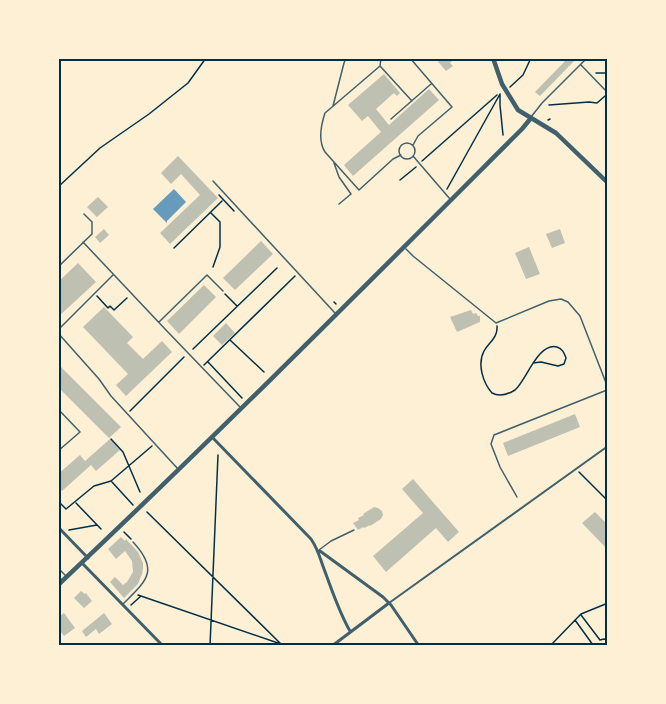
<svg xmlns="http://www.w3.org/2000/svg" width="666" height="704" font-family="'Fira Sans Condensed',sans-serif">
  <rect width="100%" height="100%" fill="#fdf0d5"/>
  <path fill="#669bbc" d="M174,189L186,202L167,221V223L153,209Z"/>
  <path fill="#bec0b2" d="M435,58H455L450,63L453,66L446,71Z
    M568,58H577L540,96L535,92Z
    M384,74L400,93L397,96L394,93L376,109L389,125L429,89L439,100L353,176L344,165L381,132L368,116L362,121L348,105Z
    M178,156L218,198L170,244L160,233L200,195L181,174L171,184L161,173Z
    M98,197L108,207L97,217L87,207Z
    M104,229L109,235L100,243L95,237Z
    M560,229L565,243L552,248L546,234Z
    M261,241L273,254L235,290L223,278Z
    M529,247L540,274L526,279L515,253Z
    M78,263L96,282L58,317V282Z
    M204,285L216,297L179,334L167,321Z
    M104,307L133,337L127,343L143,359L162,341L172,352L126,396L116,385L128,374L83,327Z
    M471,310L473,314L476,313L478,316H480V322L457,332L450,317Z
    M226,323L235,333L222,345L213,336Z
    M58,364L121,427L109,438L58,387Z
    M575,414L580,427L508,456L503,443Z
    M110,439L120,450L96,471L91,465L62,491L58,487V474L80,455L85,461Z
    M413,479L459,532L448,542L436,528L386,572L373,556L423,513L402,489Z
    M374,507L378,508L382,511L383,515L381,519L370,526V525L364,528L363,527L358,530L353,523L359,520L358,518L364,515L363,514Z
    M595,512L608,525V550L582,523Z
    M121,537L125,541L126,539L138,552L143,563V568L142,574L138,584L124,598L110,582L115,577L123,585L127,582L133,572L132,561L125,551L116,559L108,549Z
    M81,591L85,594L86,593L92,601L84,608L74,598Z
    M64,613L75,628L64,636L60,631L58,632V617Z
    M104,613L112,624L99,634L96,629L86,637L82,631Z"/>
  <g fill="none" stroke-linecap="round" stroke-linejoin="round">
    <path stroke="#003049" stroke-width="1.5" d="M596,73H608
      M510,87L523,75L531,58
      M500,94V105L503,135
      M549,105L589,102L597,103L605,96
      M548,120L550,119
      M422,161L497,95
      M400,180L416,167
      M58,187L100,148L149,114L188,83L206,58
      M447,189L500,94
      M219,195L234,211
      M211,213L220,222V247L213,267
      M174,248L222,201
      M225,294L237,306
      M97,296L108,308L110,306L114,310L127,298
      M334,302L336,304
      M497,326C498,338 489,342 484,351C477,364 483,383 492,393C500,397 507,395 515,390C526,381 538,342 557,347C563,349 564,353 566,358L564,364L558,366L541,362L533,363
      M230,340L264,372
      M193,349L277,268
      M208,362L242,398
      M204,365L295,276
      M130,411L184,357
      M111,439L123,452L140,492
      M579,472L608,501
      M112,482L133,505
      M58,501L66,509L94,486L111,481L152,446
      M76,503L101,529
      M147,512L283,646
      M69,530L97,525
      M124,532L131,539
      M138,595L278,643
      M131,605L141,596
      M581,615L600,640L604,639L608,640
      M575,620L593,645L592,646
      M210,646L218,455
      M550,646L581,614L608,603
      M606,646L608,645"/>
    <path stroke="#3f606c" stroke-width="1.5" d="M381,58L380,66L412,101
      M410,58L452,107L418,136L413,145
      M581,65L608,93
      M380,66L325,113C321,125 318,141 325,152L359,190L393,159L401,155
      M333,106L344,63L346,58
      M531,117L542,103L587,58
      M391,119L431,84
      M399 151a8 8 0 1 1 16 0a8 8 0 1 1-16 0Z
      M413,156L450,199
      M334,163L339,177L351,194L339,204
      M213,181L335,313
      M83,242L165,329L240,407
      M406,249L413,256L496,323L549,301L561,299L568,302L580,316L608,388
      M58,267L92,234V222L84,214
      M159,322L207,275L223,291
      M58,330L113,275
      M58,333L99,379L111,396L178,469
      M58,409L80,432L58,451
      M517,497L500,467L491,444L494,435L607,390
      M319,550L331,541L354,530
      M58,568L66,576
      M123,604C146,581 160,571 133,542"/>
    <path stroke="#3f606c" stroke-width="2" d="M389,603L608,446"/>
    <path stroke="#3f606c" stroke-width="3" d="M212,437L311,539C318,549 320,558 324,569C332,590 339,612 350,631
      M58,527L88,558
      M320,551L383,597L391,605L419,646
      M82,563L163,646
      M332,646L389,603"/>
    <path stroke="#3f606c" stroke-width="4.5" d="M493,58L502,84L518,110L556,133L608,183
      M58,585C216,436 369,282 522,129L531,118"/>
  </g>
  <rect width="666" height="704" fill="none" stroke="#fdf0d5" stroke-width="120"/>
  <rect x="60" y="60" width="546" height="584" fill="none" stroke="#003049" stroke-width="2"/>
</svg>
